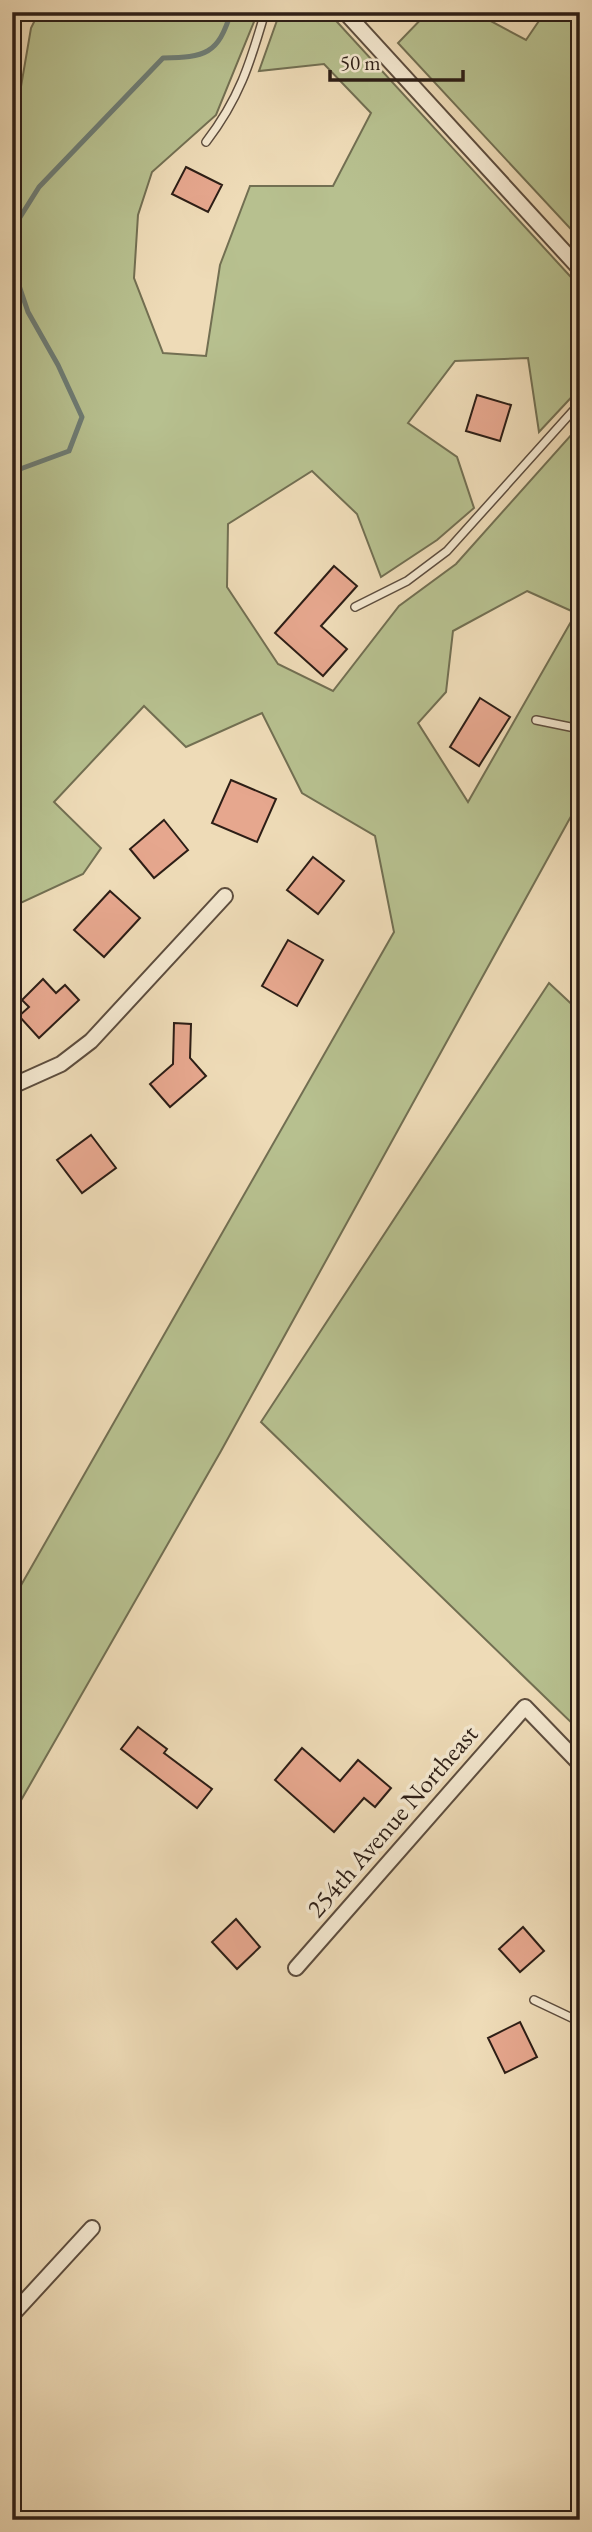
<svg xmlns="http://www.w3.org/2000/svg" width="592" height="2532" font-family="'EB Garamond',serif">
  <rect width="100%" height="100%" fill="#eedbb7"/>
  <filter id="stains"><feTurbulence type="fractalNoise" baseFrequency=".00286" numOctaves="4"/><feColorMatrix values="0 0 0 0 .2 0 0 0 0 .09 0 0 0 0 .02 0 0 0 .5 -.17"/></filter>
  <radialGradient id="worn" r=".72"><stop offset=".6" stop-color="#630" stop-opacity="0"/><stop offset="1" stop-color="#630" stop-opacity=".3"/></radialGradient>
  <path fill="#b7c08f" stroke="#726f52" stroke-width="2" fill-rule="evenodd" d="M39,12H258L216,115L152,172L138,215L134,278L163,353L206,356L220,265L250,186H333L371,113L324,64L259,71L280,12H328L580,287V388L539,432L528,358L455,361L408,423L457,457L474,508L437,540L381,577L357,514L312,471L228,524L227,587L278,664L333,691L399,606L456,564L580,425V800L221,1451L12,1816V1601L394,932L375,836L302,793L262,713L186,747L144,706L54,802L101,848L83,874L12,907V139L31,28ZM527,591L576,613L468,802L418,723L446,692L453,631Z
    M428,12H474L526,40L545,12H580V239L398,43Z
    M549,983L580,1012V1731L261,1422Z"/>
  <g fill="none" stroke-linecap="round" stroke-linejoin="round">
    <path stroke="#6e7c74" stroke-width="5" d="M12,230L39,187L163,58C205,57 218,55 231,12
      M12,265L28,312L58,365L82,417L69,451L12,472"/>
  </g>
  <path fill="#e6a78e" stroke="#2d1e16" stroke-width="2" d="M186,167L222,185L208,212L172,194Z
    M477,395L511,405L500,441L466,431Z
    M334,566L357,586L321,626L347,649L323,676L275,633Z
    M480,698L510,717L479,766L450,747Z
    M231,780L276,799L257,842L212,823Z
    M164,820L188,850L154,878L130,849Z
    M313,857L344,881L318,914L287,890Z
    M110,891L140,918L104,957L74,930Z
    M288,940L323,960L297,1006L262,986Z
    M43,979L56,993L65,985L79,1000L39,1038L19,1016L29,1007L22,1000Z
    M174,1023L191,1024L190,1058L206,1076L170,1107L150,1084L173,1064Z
    M91,1135L116,1168L82,1193L57,1160Z
    M138,1727L167,1749L164,1753L212,1789L197,1808L121,1749Z
    M302,1748L340,1781L358,1760L391,1788L375,1807L364,1798L334,1832L275,1780Z
    M236,1919L260,1947L237,1969L212,1942Z
    M523,1927L544,1951L520,1972L499,1949Z
    M520,2022L537,2057L505,2073L488,2038Z"/>
  <g fill="none" stroke-linecap="round" stroke-linejoin="round">
    <g stroke="#5d4d3e" stroke-width="10">
      <path id="service" d="M206,142C239,99 250,64 265,12
        M355,607L407,581L447,551L580,403
        M536,720L580,729
        M534,2000L572,2018L580,2017"/>
    </g>
    <g stroke="#5d4d3e" stroke-width="18">
      <path id="minor" d="M345,12L580,269
        M12,1086L61,1064L91,1041L225,896
        M296,1968L525,1707L580,1764
        M12,2315L92,2228"/>
    </g>
    <use href="#service" stroke="#f4e8d0" stroke-width="7"/>
    <use href="#minor" stroke="#f4e8d0" stroke-width="14"/>
  </g>
  <g text-anchor="middle" stroke-width="7" stroke-linejoin="round" paint-order="stroke">
    <g font-size="26" fill="#2d1e16" stroke="#f4e8d0">
      <text transform="translate(392 1821) rotate(-49)" y="9">254th Avenue Northeast</text>
    </g>
  </g>
  <rect width="592" height="2532" fill="none" stroke="#eedbb7" stroke-width="42"/>
  <rect x="14" y="14" width="564" height="2504" fill="none" stroke="#2d1e16" stroke-width="3.5"/>
  <rect x="21" y="21" width="550" height="2490" fill="none" stroke="#2d1e16" stroke-width="2"/>
  <path d="M330 70v10h133v-10" fill="none" stroke="#2d1e16" stroke-width="3.5"/>
  <text x="340" y="70" font-size="21" fill="#2d1e16" stroke="#f4e8d0" stroke-width="5" paint-order="stroke">50 m</text>
  <rect width="100%" height="100%" filter="url(#stains)"/>
  <rect width="100%" height="100%" fill="url(#worn)"/>
</svg>
